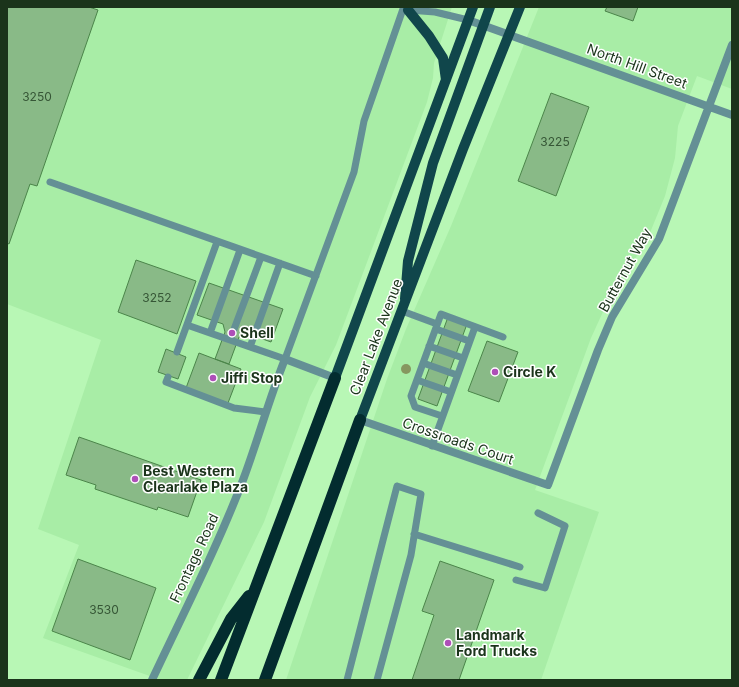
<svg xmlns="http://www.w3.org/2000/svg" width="739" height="687" font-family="Inter,sans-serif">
  <rect width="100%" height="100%" fill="#b8f7b5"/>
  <path fill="#a8eda6" d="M7,7H452L434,63L433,78L427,102L336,345L310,397L264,522L187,680H161L43,638L79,545L38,529L101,340L7,304Z
    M539,7H732V89L697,76L678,126L675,158L665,196L647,240L607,303L591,338L535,490L599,512L541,680H286L387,379L406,329L451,226Z"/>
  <path fill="#89ba87" stroke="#4b854a" d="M7,7H89L98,10L37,186L30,184L9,244L7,243Z
    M607,7H638L633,21L605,11Z
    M551,93L589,107L556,196L518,181Z
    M136,260L196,281L177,334L118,312Z
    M209,283L283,309L271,342L246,333L239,337L229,364L215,359L225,332L223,324L197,315Z
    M448,317L467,324L437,406L418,399Z
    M487,341L518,352L499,402L468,391Z
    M166,349L186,357L178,379L158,372Z
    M199,353L241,369L228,403L186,388Z
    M79,437L201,480L188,517L158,507L157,510L95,489L96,485L66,475Z
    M78,559L156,588L130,660L52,631Z
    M440,561L494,580L459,680H412L434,615L422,611Z"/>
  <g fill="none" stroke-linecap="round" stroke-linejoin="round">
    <path stroke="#649095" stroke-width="7" d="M408,10L435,12L468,20
      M50,182L316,276
      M402,311L437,324
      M187,325L285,359L354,172L364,121L403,9
      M436,329L469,341
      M210,333L240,250
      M230,340L261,257
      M429,346L463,358
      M250,347L280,263
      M177,352L217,242
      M423,363L457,375
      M168,377L166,382L234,408L265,412
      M417,380L451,392
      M442,416L415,407L411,396L441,314L503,337
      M432,446L475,327
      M414,534L520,567
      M516,580L545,588L565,526L538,513
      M347,680L397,486L421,494L411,555L377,680"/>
    <path stroke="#649095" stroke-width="8" d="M468,20L732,115
      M360,420L548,485L598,350L612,317L659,239L732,45
      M152,680C183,614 217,548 243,480C258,440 269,399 285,359L335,378"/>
    <path stroke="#10464b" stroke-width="10" d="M408,10L429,36L443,58L446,80
      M405,299L408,261L433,163L490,7
      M335,378L473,7
      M360,420L463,149L520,7"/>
    <path stroke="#032c2f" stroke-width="12" d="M199,680L231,619L249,596
      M221,680L335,378
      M265,680L360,420"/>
  </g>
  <circle fill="#86975f" cx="406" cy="369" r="5"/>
  <g fill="#ae4fb8" stroke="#fff" stroke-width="1.5">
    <circle cx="232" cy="333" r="4"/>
    <circle cx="495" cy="372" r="4"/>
    <circle cx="213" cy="378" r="4"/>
    <circle cx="135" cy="479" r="4"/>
    <circle cx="448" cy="643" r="4"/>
  </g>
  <g text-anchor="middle" stroke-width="3" stroke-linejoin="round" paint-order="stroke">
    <g font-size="12" fill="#365636">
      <text x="37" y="101">3250</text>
      <text x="555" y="146">3225</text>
      <text x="157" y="302">3252</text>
      <text x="104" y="614">3530</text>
    </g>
    <g font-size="14" fill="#1b341b" stroke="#fff">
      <text transform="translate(637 66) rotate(20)" y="5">North Hill Street</text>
      <text transform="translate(625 270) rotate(-61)" y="5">Butternut Way</text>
      <text transform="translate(376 337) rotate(-69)" y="5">Clear Lake Avenue</text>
      <text transform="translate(458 441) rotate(19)" y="5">Crossroads Court</text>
      <text transform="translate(194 558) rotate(-65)" y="5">Frontage Road</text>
    </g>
    <g font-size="14" font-weight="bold" fill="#1b341b" stroke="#fff" text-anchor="start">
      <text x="240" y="338">Shell</text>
      <text x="503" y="377">Circle K</text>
      <text x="221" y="383">Jiffi Stop</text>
      <text x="143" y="476">Best Western<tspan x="143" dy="16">Clearlake Plaza</tspan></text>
      <text x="456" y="640">Landmark<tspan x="456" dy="16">Ford Trucks</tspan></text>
    </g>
  </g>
  <rect width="739" height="687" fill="none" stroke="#1b341b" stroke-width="16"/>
</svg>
